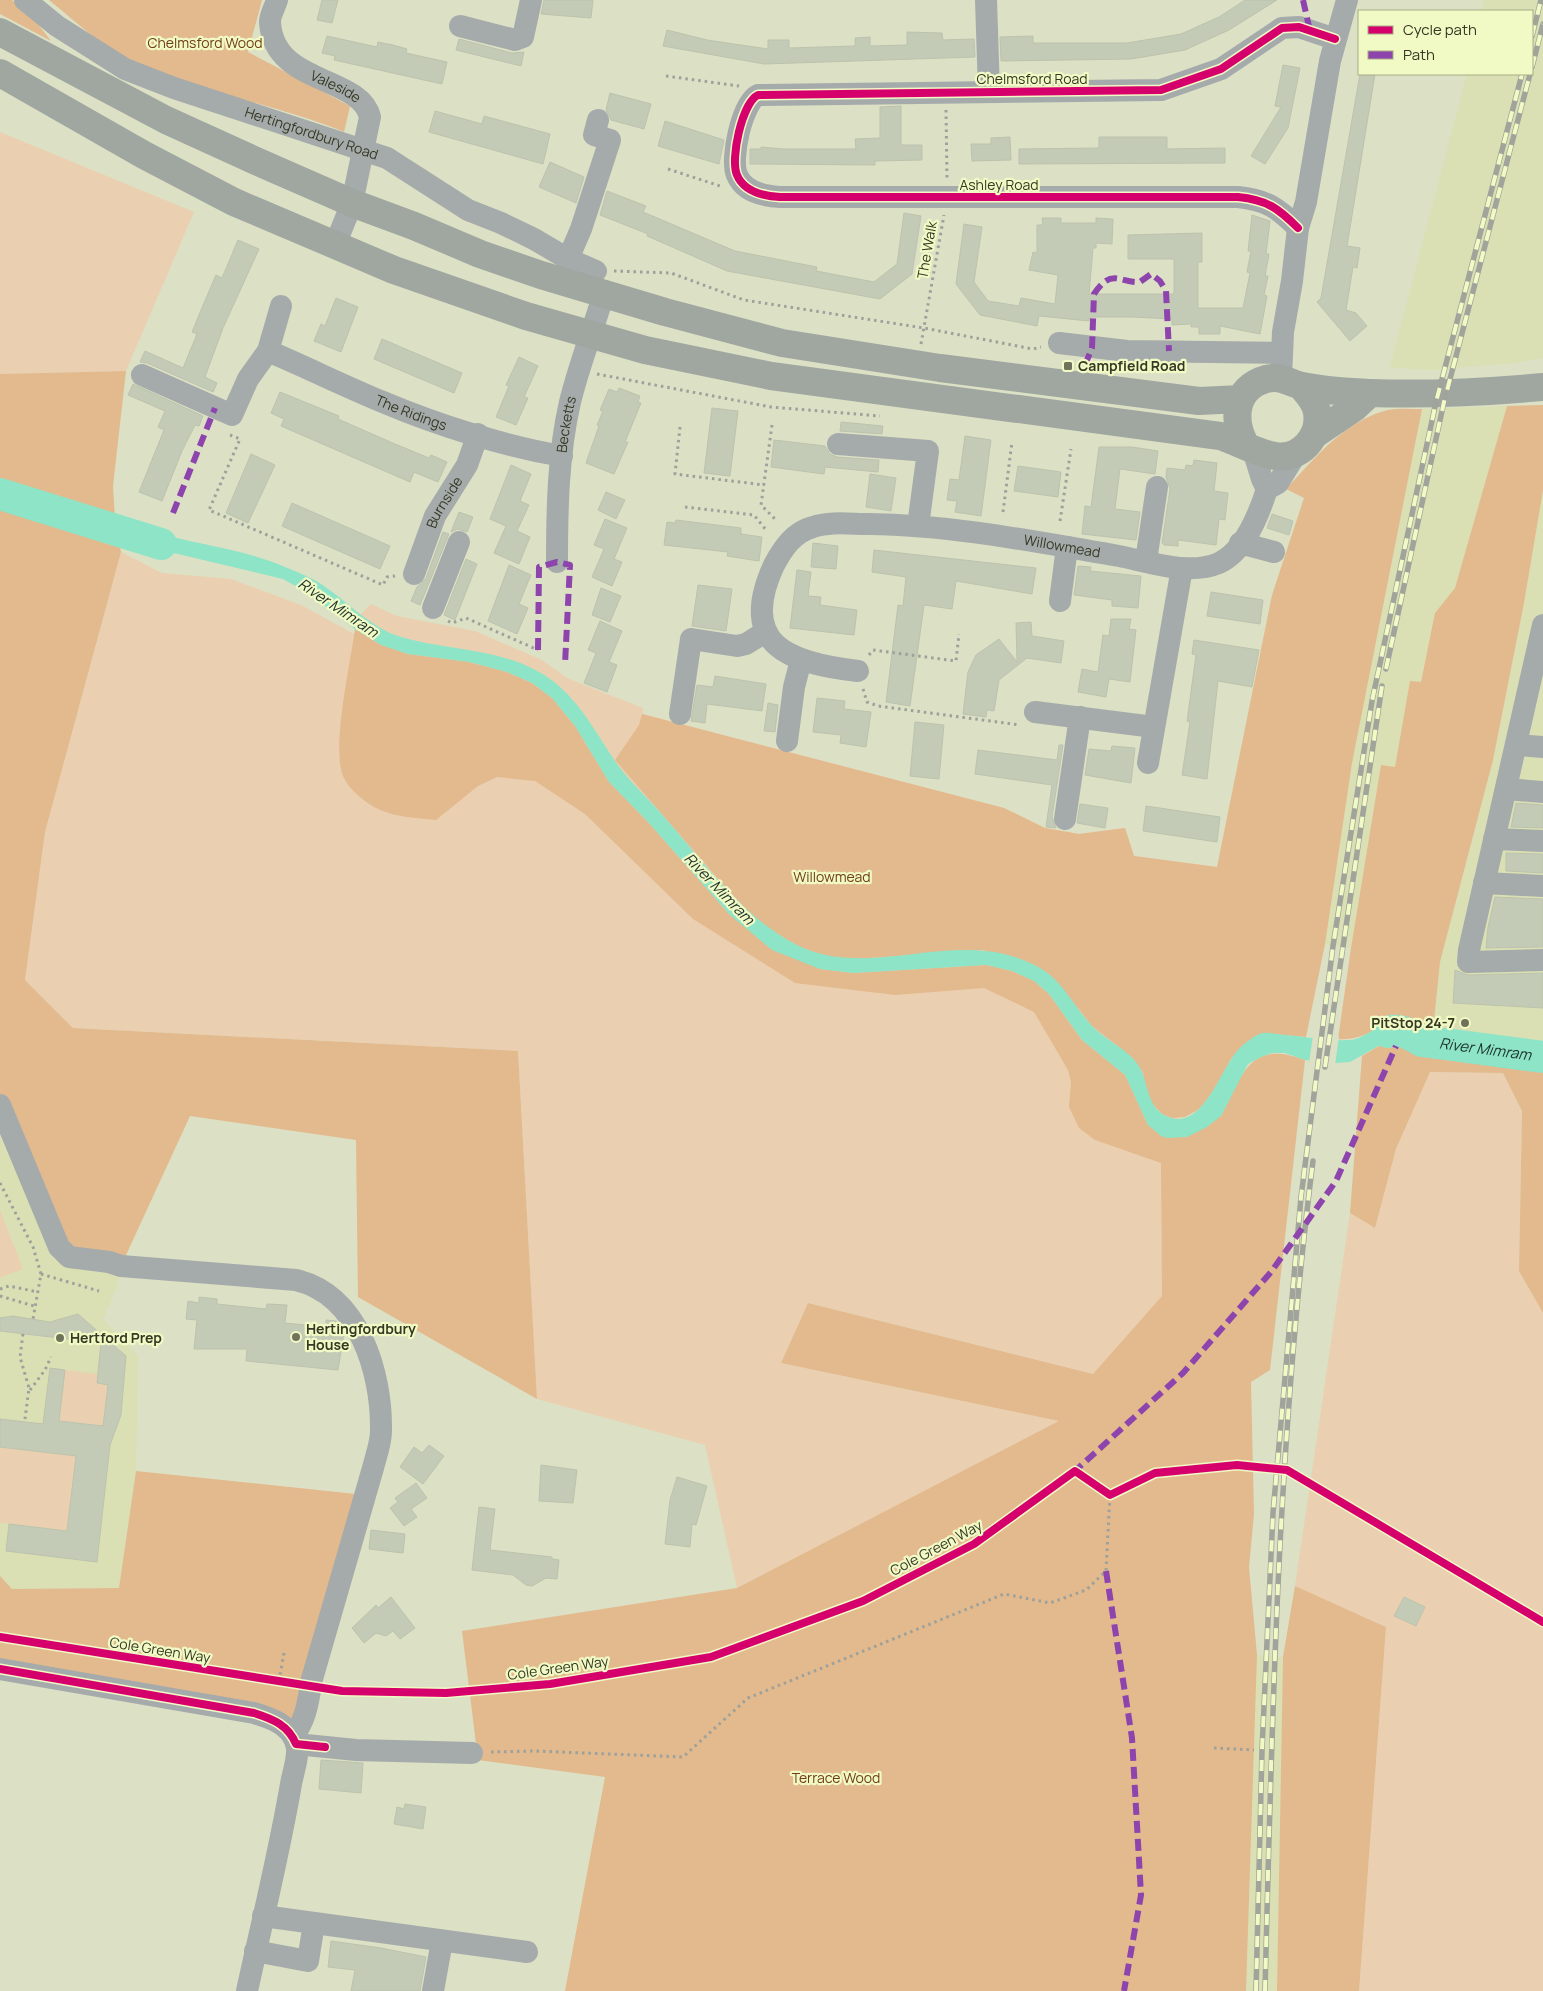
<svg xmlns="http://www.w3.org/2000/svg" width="1543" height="1991" font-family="Manrope,sans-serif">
  <rect width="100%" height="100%" fill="#dce0c4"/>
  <path fill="#dae0b3" d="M1484,0H1543V358L1515,363L1429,370L1390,367L1467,74H1532V11H1482Z
    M1507,406L1455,588L1435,613L1421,682H1410L1395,767L1381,765L1351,948L1325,944L1352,763L1422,409Z
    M1543,490V1054L1499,1046L1433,1031L1440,962L1493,760Z
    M0,1105L121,1266L116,1290L103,1319L138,1356L136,1471L119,1588L12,1589L0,1576Z
    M1257,1655L1283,1657L1277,1991H1246Z"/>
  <path fill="#ead0b0" d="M0,132L194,212L126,371L0,374Z
    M121,552L162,573L231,579L301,605L354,634L361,614L371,604L397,616L475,631L542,660L569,679L643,708V714L1004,808L1045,828L1079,834L1125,828L1134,856L1217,867L1161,1230L1163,1296L1093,1374L808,1303L781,1363L1060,1421L737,1588L705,1445L537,1399L518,1051L73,1028L25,980L45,832Z
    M1430,1072L1503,1073L1522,1111L1519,1271L1543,1313V1991H1359L1386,1627L1295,1586L1350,1213L1375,1228L1396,1149Z
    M0,1210L23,1269L0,1278Z
    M65,1370L98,1374L97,1383L108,1385L103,1426L59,1421Z
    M0,1447L76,1456L67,1531L0,1523Z"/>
  <path fill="#e3b98e" d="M0,0H12L34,19L51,41L0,14Z
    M49,0H262L248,52L350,106L344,132C271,102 191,92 121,56C100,44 69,16 49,0Z
    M126,371L113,486L115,520L121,552L45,832L25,980L73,1028L518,1051L537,1399L358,1297L356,1140L190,1116L121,1266L69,1257L0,1105V374Z
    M1543,405V490L1524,603L1493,760L1440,962L1433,1031L1392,1021C1374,1030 1359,1041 1338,1039L1351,948L1381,765L1395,767L1410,681L1421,682L1435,613L1455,588L1507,406Z
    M1422,409L1352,763L1325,944L1306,1037L1262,1033L1231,1059L1211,1096L1198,1110L1185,1117L1172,1118L1162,1114L1151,1102L1145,1087L1143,1072L1124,1051L1092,1026L1078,1008L984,950L854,959L825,956L800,947L774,932L752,915L725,887L615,760L639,725L642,714L1004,808L1045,828L1079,834L1125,828L1134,856L1217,867L1272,595L1304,498L1286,489C1315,458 1344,421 1388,410C1398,408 1411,409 1422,409Z
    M355,629L381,645L408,654L469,662L507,672L532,683L552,698L575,726L609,782L647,821L730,915L820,969L853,973L986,965L1012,971L1034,981L1049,994L1082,1040L1125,1075L1148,1125L1221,1116C1243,1074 1249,1039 1305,1060L1270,1370L1251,1382L1254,1514L1249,1567L1257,1655L1246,1991H565L605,1777L478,1760L462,1631L737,1588L1059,1421L781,1363L808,1303L1093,1374L1162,1296L1161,1163L1095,1140L1079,1128L1069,1107L1071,1082L1068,1070L1034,1012L984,988L895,995L795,983L693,919L585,814L535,781L497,777L478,786L436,820C417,818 393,817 376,808C362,800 344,786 341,769C334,736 350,665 355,629Z
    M1389,1040C1403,1039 1415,1047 1426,1055L1499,1046L1543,1058V1313L1519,1271L1522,1111L1503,1073L1430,1072L1396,1149L1375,1228L1350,1213L1362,1056Z
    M136,1471L365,1495L293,1718L150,1686L0,1660V1576L12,1589L119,1588Z
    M1295,1586L1386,1627L1359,1991H1277L1283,1657Z"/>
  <path fill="#8de4c7" d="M115,520C133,525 151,532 169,536C208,546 248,551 285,567C297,572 310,577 321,584C348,602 371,628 401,637C456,653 515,647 560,687C584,708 599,738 617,764C631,783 650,800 665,818C705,863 742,917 797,945C871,983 961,922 1040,968C1064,982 1074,1007 1093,1027C1106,1040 1125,1048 1136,1062C1150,1079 1144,1105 1166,1116C1205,1134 1221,1063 1242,1046C1246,1042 1257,1034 1262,1033C1269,1032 1280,1035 1286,1035C1307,1037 1330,1041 1350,1040C1366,1039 1379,1022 1394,1021C1406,1021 1421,1028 1433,1031L1426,1055C1415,1047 1403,1039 1389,1040L1350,1062L1335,1063L1305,1060L1285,1053H1272L1261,1057L1248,1064L1221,1116L1207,1127L1187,1137L1167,1138L1161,1136L1148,1125L1125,1075L1082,1040L1049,994L1034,981L1012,971L986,965L853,973L820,969L772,950L730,915L647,821L609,782L575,726L552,698L532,683L507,672L469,662L408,654L381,645L355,629L308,593L283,579L119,540Z"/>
  <path fill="#dce0c4" d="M1313,1035L1339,1036L1335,1066L1309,1063Z"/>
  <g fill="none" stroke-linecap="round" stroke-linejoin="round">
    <g stroke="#8de4c7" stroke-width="32">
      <path d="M0,494L161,544"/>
      <path id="s1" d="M1388,1032C1399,1028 1412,1035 1422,1041L1543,1057"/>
    </g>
  </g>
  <path fill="#c3cbb6" stroke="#bcc3ad" d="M322,0H338L332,23L317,20Z
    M544,0H593L591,18L541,14Z
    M1245,0H1277L1229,30L1185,50L1131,59L1001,61L1000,37L1033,36V43H1127L1181,34L1219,17Z
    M667,30L707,40L768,49V40H789V48L855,46V38L870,37V46L907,45V32L942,33L943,40L974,39L975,57L764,64L663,46Z
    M327,36L377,47L378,42L393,45L407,49L406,53L447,62L442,84L334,60L335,56L322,53Z
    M459,39L512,53L524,52L521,66L456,50Z
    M1283,65L1300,68L1288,128L1265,164L1251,156L1281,107L1275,106Z
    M1360,74H1375L1347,246L1360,248L1357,268L1353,267L1346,310L1356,313L1367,326L1350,341L1317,302L1321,298Z
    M610,93L651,104L644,129L611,120L606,110Z
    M901,106V145H922V160L875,161V165L750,164V149H761V147L783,149H856L855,139L880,138V107Z
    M435,111L482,124L484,116L550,134L543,164L429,132Z
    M665,121L724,140L719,164L658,146Z
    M1010,137L1011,160L972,161L971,144H991V138Z
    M1099,137H1167V149L1225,148V163L1019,164V149L1099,148Z
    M550,162L584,177L576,203L539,187Z
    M607,191L646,206L643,212L735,251L817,267L816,271L874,282L897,264L904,213L921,216L912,274L880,299L727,271L647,236L648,234L600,215Z
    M1252,215L1270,221L1266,254H1269L1265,276H1268L1264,295L1267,296L1260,334L1220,326V334H1199V327H1191V324L1172,325V319L1133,317H1090L1089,321L1039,316L1037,326L980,315L956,284L964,224L982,227L974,282L988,301L1019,306L1021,298L1055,304L1058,275L1029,270L1033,252L1037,253V225H1043L1042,218H1061V223H1096V218L1113,219L1112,244L1096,243V248H1093L1089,294H1174V259H1128V235L1202,233V262H1198V308H1243L1250,273L1247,272L1251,251H1248Z
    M238,240L259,249L223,328L205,377L217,383L213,392L147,363L140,362L145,351L183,368L197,334L192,332L204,303L216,275L222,278Z
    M336,298L358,307L341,352L314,341L321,324L325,326Z
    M382,339L462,373L454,393L374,359Z
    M519,357L538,366L524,397L528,398L516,425L496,417L509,386L506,385Z
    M133,384L203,416L199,426L195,425L182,451L162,501L139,492L164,430L158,427L165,411L128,395Z
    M619,388L640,396L638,402L641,403L625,442H628L614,474L586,463L599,426L597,425L603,411L600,410L609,389L617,392Z
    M280,392L339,416L338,419L395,444L429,458L431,455L447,462L438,482L414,472L410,482L281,426L284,419L271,413Z
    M712,408L738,411L730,476L704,473Z
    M841,422L883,426L882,434L840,431Z
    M965,436L991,440L981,516L955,512L957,501L947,500L950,479L959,480Z
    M774,440L825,446L830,454L837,457L879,460L878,472L825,467L824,474L771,467Z
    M1099,447H1132L1158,451L1155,474L1120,469L1115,509L1140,512L1136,540L1082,534L1085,506L1091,507Z
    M251,454L275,465L248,523L226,513Z
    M1194,460L1217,463L1214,491L1228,493L1225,520L1219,519L1216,545L1178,540V546L1164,545L1162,543L1170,489L1166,477L1167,468L1185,470L1186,465L1193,466Z
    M511,465L531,474L520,501L529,505L517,531L530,537L519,564L494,553L506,526L490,519Z
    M1018,466L1061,472L1058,497L1014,491Z
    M870,474L896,478L891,511L866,507Z
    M606,492L625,500L616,519L598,510Z
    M292,503L390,546L380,569L282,526Z
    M459,512L473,517L467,532L458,529L451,532Z
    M1272,514L1293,521L1289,535L1267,528Z
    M605,519L627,528L614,559L622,562L612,586L592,577L604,549L594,545Z
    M676,520L741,528V534L762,537L759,561L727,556L728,552L664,545L667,522L675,523Z
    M443,532L449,534L420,605L411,601L417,587L426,578Z
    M813,543L838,546L836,569L811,567Z
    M874,550L1036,568L1032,594L956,581L952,609L924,605L910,706L886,702L898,605L903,606L906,577L872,572Z
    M466,559L477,564L455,620L444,615Z
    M509,565L531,575L519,604L528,608L517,634L488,621Z
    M1078,566L1091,567L1090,571L1141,576L1138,608L1112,606V600L1074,595Z
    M797,570L811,572L808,596L821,597L820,605L857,610L854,635L790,628Z
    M698,585L732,589L726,631L692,626Z
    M601,588L621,596L610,622L592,615Z
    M1211,592L1263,600L1260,624L1207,616Z
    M1111,619H1131L1129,629L1136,630L1130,682L1109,679L1106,697L1078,692L1082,669L1098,672L1103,635L1109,636Z
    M600,621L622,631L609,662L617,665L607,692L584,683L596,653L588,650Z
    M1031,622L1032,636L1064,641L1061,663L1027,658L999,680L994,711L987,710L986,717L963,714L968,672L976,655L999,639L1017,662L1016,623Z
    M1194,640L1259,650L1252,687L1218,681L1207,779L1182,775L1190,722L1187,721L1196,655L1192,654Z
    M715,676L766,684L762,711L707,704L705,723L691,721L697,685L713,687Z
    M817,698L845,701L844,709L871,712L866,747L840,743L841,735L813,732Z
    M768,703L778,705L775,732L764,731Z
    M915,722L944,725L939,779L910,776Z
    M1059,745H1063L1052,817L1056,828L1046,827L1052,785L975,774L978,750L1057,760Z
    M1112,746L1135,748L1131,783L1085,775L1089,749L1111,751Z
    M1516,803L1543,805V828L1511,827Z
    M1080,804L1108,808L1105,828L1077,823Z
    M1146,806L1220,817L1217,842L1143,831Z
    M1506,853L1543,854V873L1506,871Z
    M1495,897L1543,899V947L1486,948L1488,927Z
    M1455,970L1468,975L1543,973V1008L1453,1003Z
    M199,1297L217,1299V1304L266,1309L267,1304L287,1305L285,1323L326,1327V1320L336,1321L344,1333L338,1370L246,1361L247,1349H194L197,1320L186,1319L188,1301L199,1303Z
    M78,1314L126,1356L121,1415L110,1445L97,1562L6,1551L9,1524L67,1531L76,1456L0,1447V1419L43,1424L50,1368L65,1370L59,1421L103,1426L108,1385L97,1383L101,1343L0,1331V1318L13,1316L50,1322Z
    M429,1445L444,1456L423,1484L400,1467L414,1447L422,1453Z
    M541,1465L577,1470L573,1503L539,1501Z
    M677,1477L707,1486L696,1525L692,1524L690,1547L665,1544L670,1500Z
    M416,1483L427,1498L411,1509L417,1517L404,1526L390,1508L398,1502L395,1498Z
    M479,1507L495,1509L490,1550L552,1557V1559L559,1560L557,1579L546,1578L532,1586L526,1585L513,1575L472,1570Z
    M371,1530L405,1534L403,1553L369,1549Z
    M391,1597L415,1628L400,1639L393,1631L386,1636L376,1633L364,1643L352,1628L376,1605L378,1608Z
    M1404,1597L1425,1607L1416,1626L1394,1616Z
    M321,1760L363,1763L361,1793L319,1789Z
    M405,1804L426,1807L423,1829L394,1824L397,1807L404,1809Z
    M331,1941L381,1948L426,1957L420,1991H351L355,1970L328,1967Z"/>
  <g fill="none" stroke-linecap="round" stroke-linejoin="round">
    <path stroke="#9ca19b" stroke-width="3" stroke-dasharray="2.5 4" stroke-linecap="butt" d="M666,76L739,86
      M946,110L947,179
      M668,169L720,186
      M614,271L671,273L744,300L924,328L1033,349L1041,347
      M921,344L944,215
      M597,374L771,407L880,416
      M772,425L761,505L776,520
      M680,427L675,474L764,485
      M230,435L240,439L209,510L383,585L387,577L395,576
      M685,507L754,515L766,530
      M1003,512L1012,442
      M1060,521L1071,449
      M448,621L452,623L466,618L538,650
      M869,655L873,650L956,661L959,634
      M863,689L867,702L878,706L1020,725
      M0,1183L33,1247L41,1274L33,1319
      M41,1274L99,1291
      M0,1289L9,1286L38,1292
      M0,1296L34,1306
      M23,1334L20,1357L29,1388L25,1419
      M30,1390L45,1370L51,1357
      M279,1681L284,1653
      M1214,1748L1254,1750
      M491,1752L535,1751L683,1757L748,1698L1004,1594L1050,1603L1086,1590L1106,1571L1110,1495"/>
    <g stroke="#a5abab" stroke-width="22">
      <path id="s2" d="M25,0L57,26L125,69L174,88L387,158L468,210L501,223L534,239L568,259L596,271"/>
      <path id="s3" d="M277,0C275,7 270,15 270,22C273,85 360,75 370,117L352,203L335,245"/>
      <path d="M986,0L989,92"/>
      <path d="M460,26L515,40L523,37L531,0"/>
      <path d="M1298,228C1278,208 1267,200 1238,197H780C763,196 744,192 737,175C730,159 742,103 758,95L1161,90L1221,69L1282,28L1299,27L1335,39"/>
      <path d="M568,259L581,229L610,140L594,135L598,120"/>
      <path d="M1059,343L1127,351L1282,353"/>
      <path id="s4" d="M268,351C306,367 344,386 383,402C437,425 504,446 562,456"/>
      <path d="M142,375L232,415L248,379L268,351L281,306"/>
      <path d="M1281,378L1283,332L1292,281L1298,228L1306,202L1330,61L1347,0"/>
      <path d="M838,444L928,451L918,526"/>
      <path d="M1253,450L1262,479L1267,489"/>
      <path d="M1240,543L1274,552"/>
      <path d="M1146,561L1157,487"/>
      <path id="s5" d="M557,562C557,509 558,454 570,402C579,365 593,330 604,293"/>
      <path id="s6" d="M414,574L435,516L467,465L478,434"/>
      <path d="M1060,601L1067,547"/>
      <path d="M433,608L459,542"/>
      <path d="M1543,625L1469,950L1468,962L1543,960"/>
      <path id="s7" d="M858,671C789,663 737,645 774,565C783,548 794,532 813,527C830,521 851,524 869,524C953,525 1037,542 1119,556C1150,562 1189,576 1219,563C1245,551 1259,514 1267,489L1278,483L1296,454"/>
      <path d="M1035,712L1154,727"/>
      <path d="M680,714L691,639L737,646L746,644L765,632"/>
      <path d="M787,741L794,687L801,660"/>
      <path d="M1516,745L1543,747"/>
      <path d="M1148,763L1182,568"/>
      <path d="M1506,789L1543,792"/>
      <path d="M1065,819L1080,717"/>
      <path d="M1494,839L1543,841"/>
      <path d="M1484,883L1543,886"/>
      <path d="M0,1105L59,1247L69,1257L109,1262L121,1266L296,1280C359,1295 382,1373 381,1431C381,1443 376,1456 373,1468L312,1679C308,1700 307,1719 293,1736"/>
      <path d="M0,1669L254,1713C270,1718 290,1724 296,1743C300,1754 293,1772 291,1784C279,1854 262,1922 247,1991"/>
      <path d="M296,1744L356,1750L472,1753"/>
      <path d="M263,1916L527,1952"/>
      <path d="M255,1951L308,1961L314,1923"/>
      <path d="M433,1991L442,1941"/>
    </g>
    <path stroke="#9fa7a0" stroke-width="28" d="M0,32L166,120L256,161L352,203L414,226L480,254L541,275L665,312L782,343L940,368L1199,401L1241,399
      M0,73L144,155L234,202L394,270L526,316L645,350L771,376L1220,436C1238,442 1259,454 1275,456C1300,460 1321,437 1317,412C1315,401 1308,394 1301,386
      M1314,435L1354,408L1370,393
      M1245,444C1232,420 1234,388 1266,379C1281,375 1289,383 1302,386C1324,391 1349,392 1371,393C1428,395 1486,392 1543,387"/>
    <g stroke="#a0a49a" stroke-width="5.5">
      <path id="rail" d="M1532,36L1541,0
        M1532,67L1543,24
        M1386,669L1444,402L1530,74
        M1325,1067L1382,686
        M1256,1991L1262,1750L1273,1513L1301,1197L1333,946L1372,701L1436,402L1522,74
        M1265,1991C1272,1714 1278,1436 1313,1161"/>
    </g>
    <use href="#rail" stroke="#f1f9c5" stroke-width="4" stroke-dasharray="11" stroke-linecap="butt"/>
    <path stroke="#8e44ad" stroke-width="6" stroke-dasharray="12 6" stroke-linecap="butt" d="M1303,0L1310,31
      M1085,365L1092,348L1094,294C1112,267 1119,283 1140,282L1151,274L1160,281L1166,291L1169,351
      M173,513L215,408
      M538,650L539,567L557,562L570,565L565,664
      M1077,1473L1075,1471L1183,1373L1271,1272L1336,1181L1396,1046
      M1106,1571L1132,1738L1141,1895L1124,1991"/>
    <g stroke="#f1f9c5" stroke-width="11">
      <path id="cycleway" d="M1298,228C1278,208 1267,200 1238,197H780C763,196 744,192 737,175C730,159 742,103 758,95L1161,90L1221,69L1282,28L1299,27L1335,39
        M0,1637L342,1691L446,1693L550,1684L711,1657L863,1601L974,1544L1075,1471L1110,1495L1155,1473L1237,1465L1287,1470L1543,1622
        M0,1669L254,1713C273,1719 288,1725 296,1744L325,1747"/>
    </g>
    <use href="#cycleway" stroke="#d6006c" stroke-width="8"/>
  </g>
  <g fill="#6f735b" stroke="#f1f9c5" stroke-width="2">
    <rect x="1063" y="361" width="10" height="10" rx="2.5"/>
    <circle cx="1465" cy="1023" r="5"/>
    <circle cx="296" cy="1337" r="5"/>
    <circle cx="60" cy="1338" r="5"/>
  </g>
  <g text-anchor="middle" stroke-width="4.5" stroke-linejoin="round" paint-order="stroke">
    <g font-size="14" fill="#713d14" stroke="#f1f9c5">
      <text x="205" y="48">Chelmsford Wood</text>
      <text x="832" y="882">Willowmead</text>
      <text x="836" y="1783">Terrace Wood</text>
    </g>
    <g font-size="14" fill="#353823" stroke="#f1f9c5">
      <text x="1032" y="84">Chelmsford Road</text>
      <text dy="5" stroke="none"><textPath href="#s3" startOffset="121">Valeside</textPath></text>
      <text dy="5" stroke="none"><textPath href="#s2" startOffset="319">Hertingfordbury Road</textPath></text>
      <text x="999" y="190">Ashley Road</text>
      <text transform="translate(927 250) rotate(-80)" y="5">The Walk</text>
      <text dy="5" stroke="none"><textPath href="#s4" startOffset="156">The Ridings</textPath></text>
      <text dy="5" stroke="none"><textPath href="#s5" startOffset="138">Becketts</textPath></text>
      <text dy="5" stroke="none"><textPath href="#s6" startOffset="78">Burnside</textPath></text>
      <text dy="5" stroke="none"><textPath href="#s7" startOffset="480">Willowmead</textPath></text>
      <text transform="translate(936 1548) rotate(-28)" y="5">Cole Green Way</text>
      <text transform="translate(160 1650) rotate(9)" y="5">Cole Green Way</text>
      <text transform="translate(558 1668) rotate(-8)" y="5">Cole Green Way</text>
    </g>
    <g font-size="14" font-weight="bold" fill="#353823" stroke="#f1f9c5" text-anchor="start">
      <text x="1078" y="371">Campfield Road</text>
      <text x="1455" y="1028" text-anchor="end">PitStop 24-7</text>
      <text x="306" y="1334">Hertingfordbury<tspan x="306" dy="16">House</tspan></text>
      <text x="70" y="1343">Hertford Prep</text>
    </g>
    <g font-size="15" font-style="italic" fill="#1b312b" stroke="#f1f9c5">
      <text transform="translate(338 608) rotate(34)" y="5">River Mimram</text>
      <text transform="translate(719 889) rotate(46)" y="5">River Mimram</text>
      <text dy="5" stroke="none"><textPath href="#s1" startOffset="100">River Mimram</textPath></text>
    </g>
  </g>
  <rect x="1358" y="10" width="175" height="65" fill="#f1f9c5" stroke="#a6ac84"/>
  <rect x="1368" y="26" width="25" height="8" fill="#d6006c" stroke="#a6ac84"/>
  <text x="1403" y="35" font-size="15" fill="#353823">Cycle path</text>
  <rect x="1368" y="51" width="25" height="8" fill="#8e44ad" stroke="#a6ac84"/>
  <text x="1403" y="60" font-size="15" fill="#353823">Path</text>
</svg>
